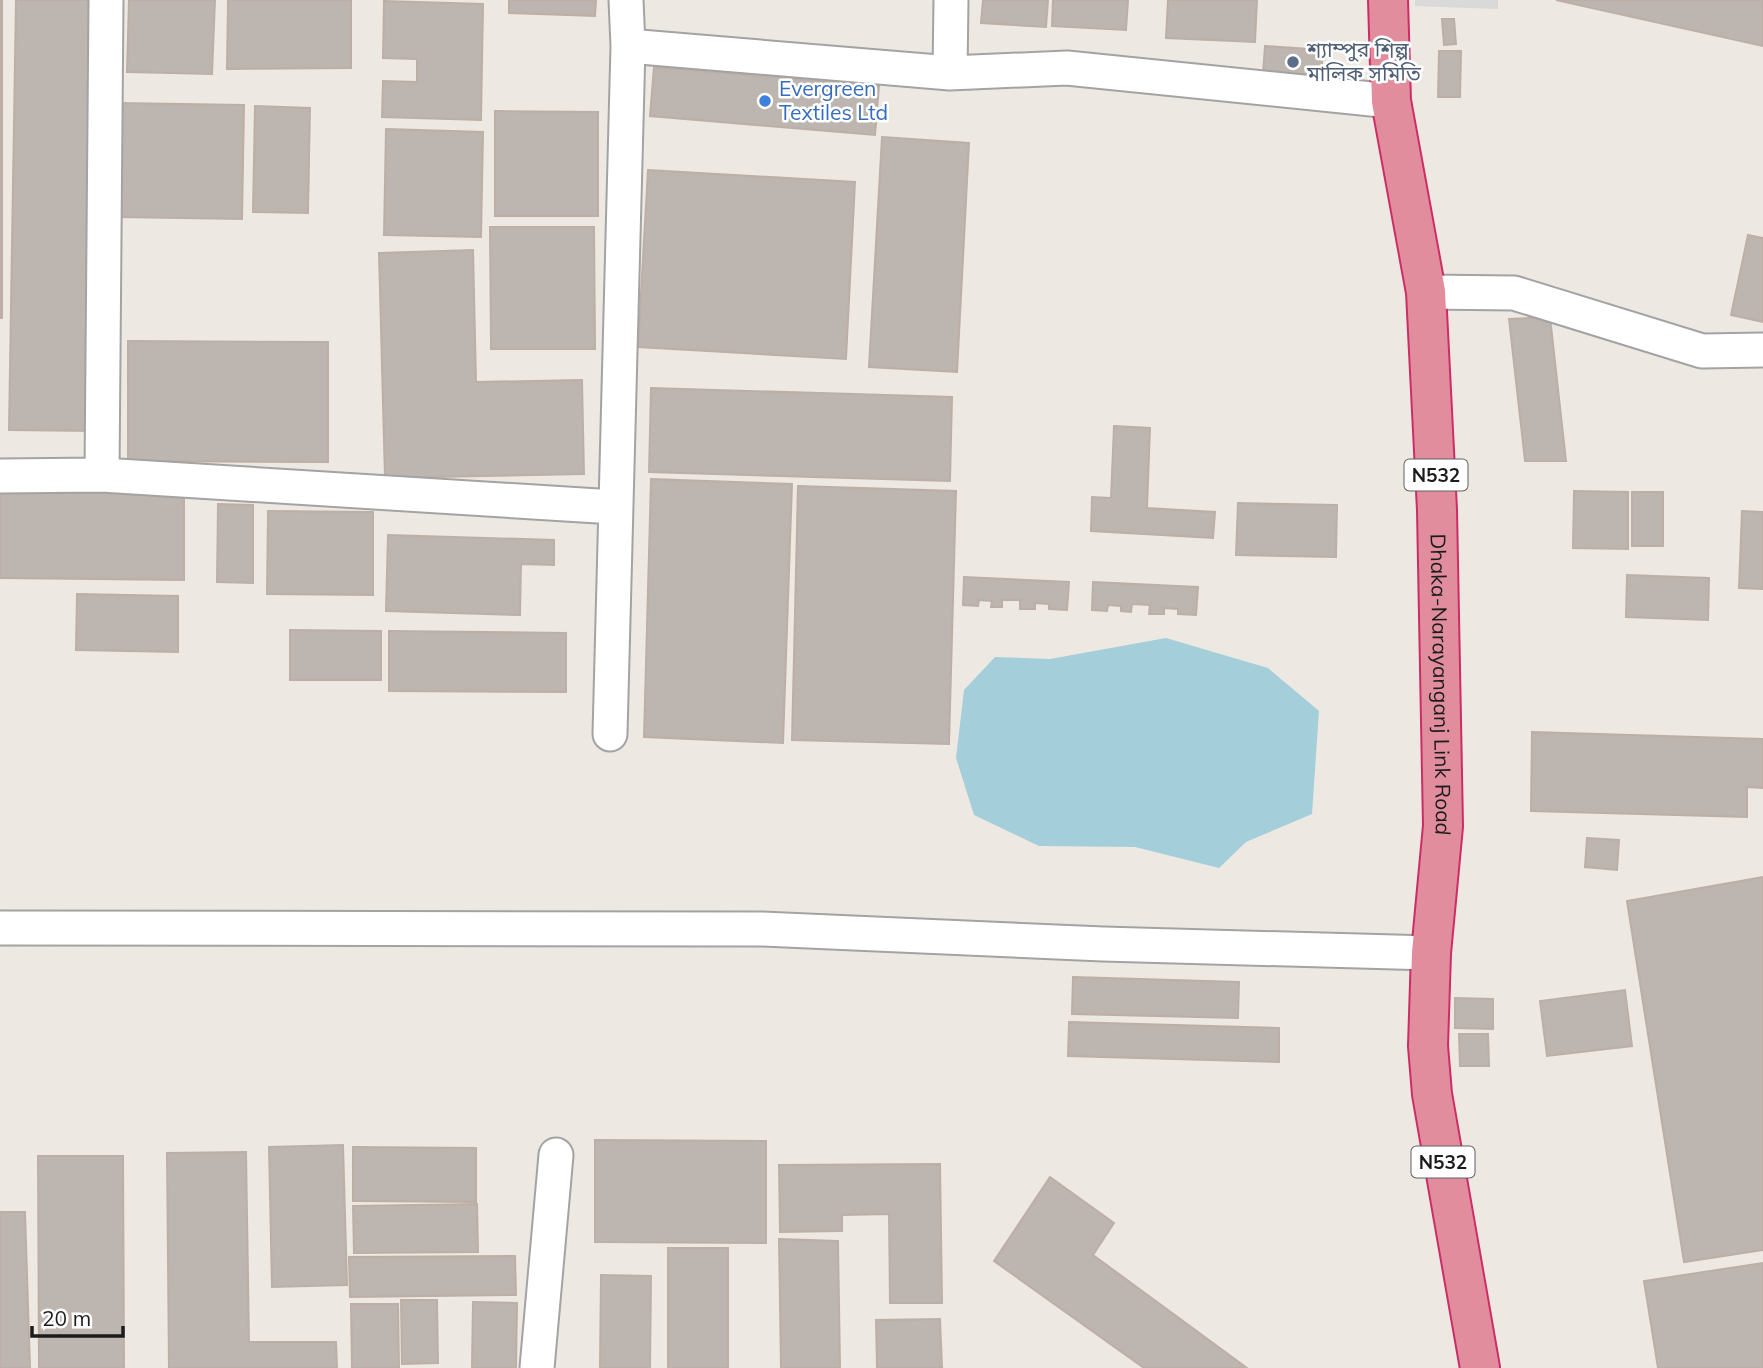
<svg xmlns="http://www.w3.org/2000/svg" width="1763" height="1368" font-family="Mulish,'Noto Sans Bengali',sans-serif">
  <rect width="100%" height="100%" fill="#ede9e2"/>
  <path fill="#dad9d9" d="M1415,0H1498V9L1415,6Z"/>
  <path fill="#a4ced9" d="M1166,638L1268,668L1319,711L1312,814L1246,842L1219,868L1135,847L1039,846L974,815L956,758L964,690L995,657L1050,659Z"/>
  <path fill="#bdb5af" stroke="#bdafa5" stroke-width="2" d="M0,0H2V318H0Z
    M16,0H93V431L9,430Z
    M129,0H215L212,74L127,72Z
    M228,0H351V68L227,69Z
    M509,0H596L595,16L509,13Z
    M983,0H1048L1046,27L981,23Z
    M1053,0H1128L1126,30L1052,26Z
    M1168,0H1257L1255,42L1166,38Z
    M1556,0H1763V46Z
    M384,1L483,4L481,120L382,117L383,81L417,82V59L383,58Z
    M1442,19H1454L1456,44L1444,45Z
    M1265,46L1323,50L1321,77L1263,73Z
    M1439,51H1461L1460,97H1438Z
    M654,67L879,86L875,135L650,116Z
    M120,103L244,105L242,219L118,217Z
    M255,106L310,108L308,213L253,212Z
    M495,111L598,112V216H495Z
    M386,129L483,132L481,237L384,235Z
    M882,137L969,143L957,372L869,367Z
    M648,170L855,182L846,359L638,347Z
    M490,227H594L595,349H491Z
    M1748,235L1763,238V322L1731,315Z
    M473,250L476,382L582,380L584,474L385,478L379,253Z
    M1550,317L1566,461H1525L1509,319Z
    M128,341L328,342V462L128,461Z
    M651,388L952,397L950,481L649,472Z
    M1114,426L1150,428L1147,508L1215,512L1213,538L1091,531L1092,497L1111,498Z
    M651,479L792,484L783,743L644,737Z
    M798,486L956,491L949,744L792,740Z
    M0,487L184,489V580L0,578Z
    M1574,491L1628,492V549L1573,548Z
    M1632,492H1663V546H1632Z
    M1238,503L1337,505L1336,557L1236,555Z
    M218,504L253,505V583L217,582Z
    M268,511L373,512V595L267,594Z
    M1742,511L1763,512V589L1739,588Z
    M388,535L554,540V565L521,564L520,615L386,611Z
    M1627,575L1709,578L1708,620L1626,617Z
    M964,577L1069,582L1067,610L1049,609V604L1035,603V609H1020V600H1002V607H991L992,601L979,600L978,606L963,605Z
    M1093,582L1198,587L1196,615L1178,614V609L1164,608V614H1149L1150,605L1132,604L1131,612L1121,611V606L1108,605L1107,611L1092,610Z
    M77,594L178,596V652L76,650Z
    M290,630L381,631V680H290Z
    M389,631L566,633V692L389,691Z
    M1532,732L1763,739V788L1747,787V817L1531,811Z
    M1587,838L1619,840L1617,870L1585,867Z
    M1763,877V1250L1684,1262L1627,901Z
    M1073,977L1239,982L1238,1018L1072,1014Z
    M1625,990L1632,1046L1547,1056L1540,1001Z
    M1455,998L1493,999V1029L1455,1028Z
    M1069,1022L1279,1028V1062L1068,1056Z
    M1459,1034H1488L1489,1066H1460Z
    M595,1140L766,1141V1243L595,1242Z
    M343,1145L347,1285L272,1287L269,1147Z
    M353,1147L476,1148V1202L353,1201Z
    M246,1152L249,1342H336L337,1368H169L167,1153Z
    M38,1156H123L124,1368H39Z
    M940,1164L942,1303H890L889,1214L842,1215V1231L780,1232L779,1165Z
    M1050,1177L1114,1223L1093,1255L1247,1368H1144L994,1261Z
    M477,1204L478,1252L354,1253L353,1206Z
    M0,1212H25L30,1368H0Z
    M779,1239L838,1241L840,1368H781Z
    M668,1248H728V1368H668Z
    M515,1256L516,1295L350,1297L349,1257Z
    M1763,1263V1368H1658L1644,1281Z
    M601,1275L651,1276L650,1368H600Z
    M401,1300H437L438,1363L402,1364Z
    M473,1302L517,1303L516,1368H472Z
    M351,1304H398L399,1368H352Z
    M940,1319L942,1368H877L876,1320Z"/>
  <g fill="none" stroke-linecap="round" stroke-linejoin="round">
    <g stroke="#a3a3a3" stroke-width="37">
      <path id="street" d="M628,46L950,73L1067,68L1391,101
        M950,73L951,0
        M1426,292L1514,293L1702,351L1763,350
        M102,475L106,0
        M0,476L102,475L614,507
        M610,734L628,46L626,0
        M0,928L762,929L1103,944L1431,953
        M537,1368L556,1155"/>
    </g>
    <g stroke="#cd2d67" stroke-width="42">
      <g id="highway">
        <path id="s1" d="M1388,0L1391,101L1426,292L1437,510L1443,826L1431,953L1428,1046L1432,1094L1480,1368"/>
      </g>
    </g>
    <use href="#street" stroke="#fff" stroke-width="33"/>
    <use href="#highway" stroke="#e18d9e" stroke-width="38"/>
  </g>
  <circle fill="#5c6f8a" stroke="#fff" stroke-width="2.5" cx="1293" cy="62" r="7"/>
  <circle fill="#3f7fe0" stroke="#fff" stroke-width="2.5" cx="765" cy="101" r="7"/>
  <g text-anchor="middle" stroke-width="5" stroke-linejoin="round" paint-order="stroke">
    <g fill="#fff" stroke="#606060" stroke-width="2">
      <rect x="1404.5" y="459.5" width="63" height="31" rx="5"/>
      <rect x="1411.5" y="1146.5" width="63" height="31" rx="5"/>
    </g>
    <g font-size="19" font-weight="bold" fill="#1c1c1c">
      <text x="1436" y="482">N532</text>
      <text x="1443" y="1169">N532</text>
    </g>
    <g font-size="21" fill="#4e5e75" stroke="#fff" text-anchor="start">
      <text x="1307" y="57">শ্যাম্পুর শিল্প<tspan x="1307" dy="24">মালিক সমিতি</tspan></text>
    </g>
    <g font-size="21" fill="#366cbe" stroke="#fff" text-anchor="start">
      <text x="779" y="96">Evergreen<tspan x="779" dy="24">Textiles Ltd</tspan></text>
    </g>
    <g font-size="21" fill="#1c1c1c" stroke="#fff">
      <text dy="7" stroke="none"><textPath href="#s1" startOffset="688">Dhaka-Narayanganj Link Road</textPath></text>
    </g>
  </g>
  <path d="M32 1326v10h91v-10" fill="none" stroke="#1c1c1c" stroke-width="3.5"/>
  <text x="42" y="1326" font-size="21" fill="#1c1c1c" stroke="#ffffff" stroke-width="5" paint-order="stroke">20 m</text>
</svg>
